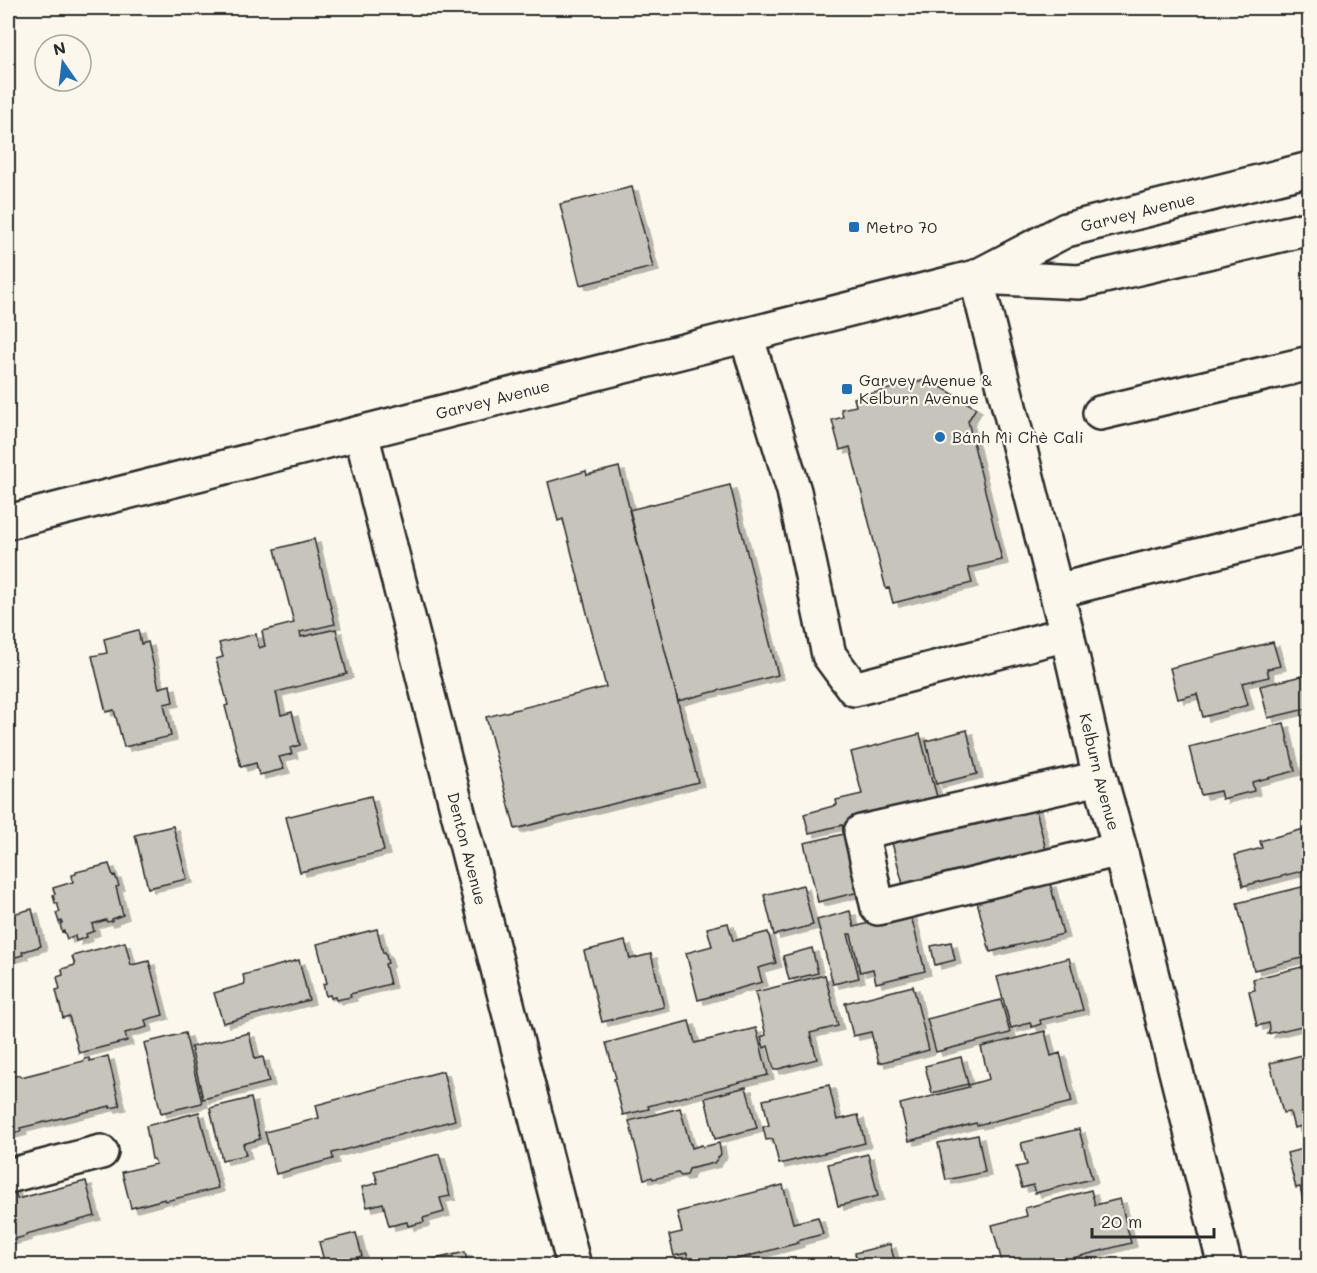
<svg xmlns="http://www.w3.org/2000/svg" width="1317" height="1273" font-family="Mali,sans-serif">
  <defs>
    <filter id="shadow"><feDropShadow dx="6" dy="4" stdDeviation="0" flood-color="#0004"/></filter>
  </defs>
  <rect width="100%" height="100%" fill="#fbf7ec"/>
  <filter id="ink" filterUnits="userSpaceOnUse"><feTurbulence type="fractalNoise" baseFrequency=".0167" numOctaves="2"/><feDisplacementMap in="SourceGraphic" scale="12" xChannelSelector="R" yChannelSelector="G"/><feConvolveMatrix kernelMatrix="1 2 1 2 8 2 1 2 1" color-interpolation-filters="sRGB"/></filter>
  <g filter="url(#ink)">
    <path fill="#c7c4bc" stroke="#2b2b2b" stroke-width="1.5" filter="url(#shadow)" d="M632,187L653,267L580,285L560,204Z
      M928,379L976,408L968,421L1002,560L968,568L972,583L893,603L889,588L886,589L850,447L840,450L832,420L843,417L841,409L856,406L854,398Z
      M619,467L698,782L515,829L486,717L606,687L563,519L558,521L548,482L586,471L587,475Z
      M730,485L778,675L678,701L629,510Z
      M314,539L335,624L300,632L301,637L336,629L347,674L276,692L281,715L292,712L300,745L290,748L292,754L279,757L284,769L259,775L256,763L241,767L225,706L228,705L216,659L223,657L219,643L256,634L259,648L265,646L262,631L294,623L275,549Z
      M138,630L141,644L148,642L159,688L170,685L173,702L164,704L171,736L124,747L114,710L106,712L92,656L107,653L104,639Z
      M1273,642L1280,666L1267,669L1269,677L1242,683L1248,705L1203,717L1197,694L1178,699L1170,668Z
      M1306,675L1310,688V708L1268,718L1260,686Z
      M1284,723L1295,771L1252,782L1254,791L1222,799L1220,791L1201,795L1189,747Z
      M967,730L977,774L936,784L926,741Z
      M920,734L932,782H933L939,804L843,829L842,825L809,833L804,814L837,805L836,800L862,794L851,752Z
      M371,796L384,851L300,872L286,817Z
      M1035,806L1046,850L1041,851L1042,856L905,892L891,839Z
      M173,826L187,879L148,888L135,835Z
      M1304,829L1307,844L1310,843V869L1243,886L1235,855L1262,848L1260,841Z
      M844,834L859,892L818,902L804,843Z
      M109,864L113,876L115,875L119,886L116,887L123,915L112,919V921L107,922L106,920L92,924L94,931L86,934L87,937L76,941L75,936L67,939L64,931L62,932L60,924L62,923V921L59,922L56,913L60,912L57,903H55L53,895L55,894L53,888L73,882L72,875L76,874V872Z
      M1050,883L1063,934L990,952L977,901Z
      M803,885L813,925L774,935L764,895Z
      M1310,885V956L1254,970L1237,903Z
      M32,909L41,946L22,952L23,955L8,959V916L12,915V914Z
      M850,911L854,927L910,912L925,971L876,983L873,969L860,972L851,934H848L859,978L833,984L817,920Z
      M728,923L733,941L768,932L776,963L758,968L762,982L698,1000L686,953L712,946L707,928Z
      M377,929L383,953L385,952L388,963L385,964L390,984L350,994L351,997L336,1000L335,997L331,998L330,995L326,996L323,984L327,983L317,944Z
      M625,941L630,959L651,954L664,1007L602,1022L584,951Z
      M125,942L131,965L149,961L163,1015L145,1020L147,1027L125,1033L127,1041L79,1053L69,1016L63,1018L56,990L60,989L57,977L63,975L62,969L75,965L72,956Z
      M951,942L955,960L935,965L931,946Z
      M812,948L818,973L789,980L783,956Z
      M1069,958L1083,1010L1040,1020L1041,1024L1032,1027L1030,1023L1011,1028L997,977Z
      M299,960L309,1000L223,1023L214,993L245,984L243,975Z
      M1310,965V1024L1268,1034L1270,1029L1269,1023L1257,1026L1249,991L1255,990L1253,979Z
      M825,975L838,1026L810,1033L817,1059L774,1070L768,1046L764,1048L761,1037L766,1035L755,992Z
      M913,986L929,1050L879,1063L871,1032L853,1036L845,1003Z
      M1001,1000L1010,1033L936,1052L927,1019Z
      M689,1021L695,1043L756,1028L768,1075L648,1106L649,1109L623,1115L614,1079L616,1078L606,1043Z
      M1045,1031L1051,1056L1060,1053L1072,1102L977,1125L976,1123L909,1141L900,1104L969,1087L968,1085L989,1079L981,1047Z
      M185,1033L202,1103L161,1113L144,1043Z
      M249,1033L255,1059L263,1057L269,1082L203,1099L191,1047Z
      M1310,1053V1124L1294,1128L1290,1112L1283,1113L1270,1063Z
      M108,1056L120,1106L110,1108V1106L20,1128L21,1131L9,1134L8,1129V1080L12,1079L11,1077L20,1075L21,1077L84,1061V1059L89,1058L90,1061Z
      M961,1057L968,1084L932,1093L925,1066Z
      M443,1071L455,1120L332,1153L333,1159L276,1174L265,1132L319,1118L316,1105Z
      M829,1085L837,1120L858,1115L865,1143L779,1164L773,1139L766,1140L763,1127L769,1125L763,1100Z
      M746,1087L757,1128L715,1139L705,1098Z
      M251,1098L260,1139L243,1144L246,1155L222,1160L210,1108Z
      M680,1108L690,1144H691L692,1148L702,1145L703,1147L719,1143L721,1154L714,1163L689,1169L687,1175L681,1176L678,1173L653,1179L652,1177L644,1179L629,1121Z
      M199,1112L218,1188L166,1201L165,1199L131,1208L122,1172L156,1164L154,1159H152L146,1126Z
      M1079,1129L1092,1179L1035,1193L1033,1185L1022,1188L1016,1167L1027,1165L1021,1143Z
      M978,1135L985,1172L946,1180L938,1143Z
      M1310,1147V1211H1306L1300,1187L1296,1188L1287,1153Z
      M439,1154L450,1196L440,1198L444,1212L423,1218L424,1222L408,1226L407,1222L389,1226L383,1203L367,1207L362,1187L378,1183L374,1171Z
      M868,1154L878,1196L838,1206L828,1164Z
      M86,1181L95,1216L26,1234V1236L8,1241V1185L13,1184L17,1199Z
      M783,1185L793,1223L818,1217L823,1234L797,1241L798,1243L711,1266H690L687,1253L674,1256L669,1235L682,1232L677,1212Z
      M1091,1190L1095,1205L1120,1199L1131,1243L1042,1266H1003L992,1225L1027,1216L1025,1208Z
      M356,1233L362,1256L325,1265L319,1242Z
      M890,1244L896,1266H858L855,1253Z
      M465,1252L468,1266H406Z"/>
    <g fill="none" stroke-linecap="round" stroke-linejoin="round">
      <g stroke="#2b2b2b" stroke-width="38">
        <g id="minor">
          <path id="s1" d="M976,277L1067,634L1100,778L1120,849L1225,1266"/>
          <path d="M746,335L794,491L829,655L854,689L1067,634"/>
          <path d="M1100,413L1310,363"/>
          <path id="s2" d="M361,433L574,1266"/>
          <path d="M1056,591L1310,528"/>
          <path d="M1100,778L861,832L878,908L1120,849"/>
          <path d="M8,1176L101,1152"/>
        </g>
      </g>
      <g stroke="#2b2b2b" stroke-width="38">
        <g id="major">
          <path d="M978,277L1079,282L1310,228"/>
          <path id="s3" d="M8,522L976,277L1066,230L1310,169"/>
        </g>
      </g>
      <use href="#minor" stroke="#fbf7ec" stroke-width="33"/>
      <use href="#major" stroke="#fbf7ec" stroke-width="33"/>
    </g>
  </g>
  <g fill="#1f6fb2" stroke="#fbf7ec" stroke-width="2">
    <rect x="848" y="221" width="12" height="12" rx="3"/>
    <rect x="841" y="383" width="12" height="12" rx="3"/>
    <circle cx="940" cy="437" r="6"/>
  </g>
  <g text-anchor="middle" stroke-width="4.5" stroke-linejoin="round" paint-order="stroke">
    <g font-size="16" fill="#2b2b2b" stroke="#fbf7ec">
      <text dy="6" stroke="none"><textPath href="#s3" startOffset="1174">Garvey Avenue</textPath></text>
      <text dy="6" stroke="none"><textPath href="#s3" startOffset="500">Garvey Avenue</textPath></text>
      <text dy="6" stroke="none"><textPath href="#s1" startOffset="510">Kelburn Avenue</textPath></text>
      <text dy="6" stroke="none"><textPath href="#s2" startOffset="429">Denton Avenue</textPath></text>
    </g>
    <g font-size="16" fill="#2b2b2b" stroke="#fbf7ec" text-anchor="start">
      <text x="866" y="233">Metro 70</text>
      <text x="859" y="386">Garvey Avenue &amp;<tspan x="859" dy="18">Kelburn Avenue</tspan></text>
      <text x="952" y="443">Bánh Mì Chè Cali</text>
    </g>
  </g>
  <rect width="1317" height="1273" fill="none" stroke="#fbf7ec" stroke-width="30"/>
  <rect x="15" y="15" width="1287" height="1243" fill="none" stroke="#2b2b2b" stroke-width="2" filter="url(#ink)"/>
  <g transform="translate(63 63) rotate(346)"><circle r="28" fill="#fbf7ec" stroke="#a8a59f" stroke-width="1.5"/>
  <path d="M0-4.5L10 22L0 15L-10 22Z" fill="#1f6fb2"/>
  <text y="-9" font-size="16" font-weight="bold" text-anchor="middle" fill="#2b2b2b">N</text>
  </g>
  <path d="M1092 1228v9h122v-9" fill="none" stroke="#2b2b2b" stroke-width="3"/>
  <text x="1101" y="1228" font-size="18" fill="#2b2b2b" stroke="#fbf7ec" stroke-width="4.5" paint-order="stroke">20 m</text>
</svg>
